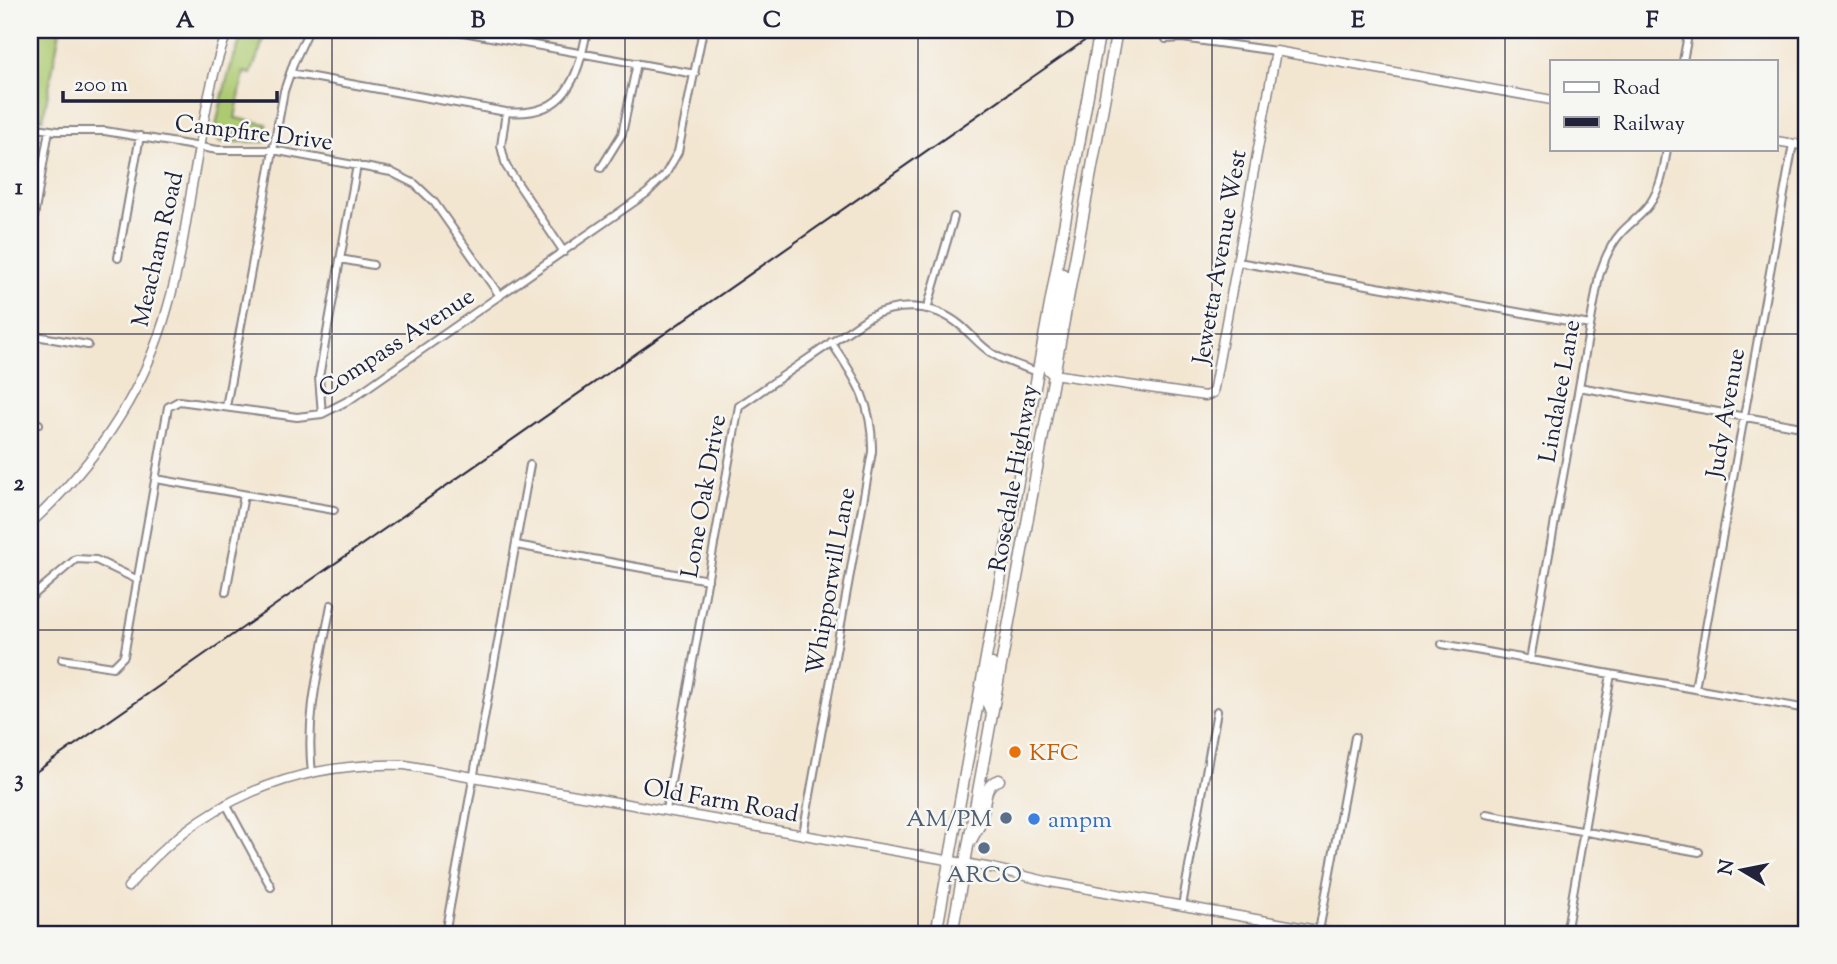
<svg xmlns="http://www.w3.org/2000/svg" width="1837" height="964" font-family="'Sorts Mill Goudy',serif">
  <rect width="100%" height="100%" fill="#f6f6f2"/>
  <filter id="ink" filterUnits="userSpaceOnUse"><feTurbulence type="fractalNoise" baseFrequency=".0143" numOctaves="2"/><feDisplacementMap in="SourceGraphic" scale="14" xChannelSelector="R" yChannelSelector="G"/><feConvolveMatrix kernelMatrix="1 2 1 2 8 2 1 2 1" color-interpolation-filters="sRGB"/></filter>
  <filter id="wash" filterUnits="userSpaceOnUse"><feTurbulence type="fractalNoise" baseFrequency=".00686" numOctaves="4" result="noise"/><feDisplacementMap in="SourceGraphic" scale="28" xChannelSelector="R" yChannelSelector="G"/><feGaussianBlur stdDeviation="1.57" result="paint"/><feColorMatrix in="noise" values="0 0 0 0 0 0 0 0 0 0 0 0 0 0 0 0 0 1.4 0 .05"/><feComposite in="paint" operator="in"/></filter>
  <g filter="url(#wash)">
    <rect width="100%" height="100%" fill="#f3e6d1"/>
    <path fill="#adca71" stroke="#687656" stroke-width="2" d="M30,30H60L43,119L30,117Z
      M245,30H267L251,74L244,72L235,118L267,124L265,142H220L214,137C221,99 229,65 245,30Z"/>
  </g>
  <g filter="url(#ink)">
    <g fill="none" stroke-linecap="round" stroke-linejoin="round">
      <g stroke="#8a8486" stroke-width="10">
        <path id="minor" d="M452,30L695,74
          M1166,39L1182,38L1276,51
          M1683,61L1689,30
          M290,73L506,112C565,118 578,79 587,30
          M506,112L501,146L506,166L564,252
          M30,127L57,131H105L218,150H273L391,172L415,184L434,202L500,296
          M601,168L622,134L637,63
          M30,240L49,130
          M118,258L140,136
          M340,259L373,265
          M1238,262L1590,325
          M927,309L954,217
          M30,335L88,345
          M1579,387L1807,428
          M226,407L284,91L294,62L309,30
          M322,414L319,377L357,165
          M30,422L39,424
          M156,479L334,510
          M516,545L708,580
          M226,592L244,495
          M30,598L76,559L96,560L138,580
          M1442,644L1807,709
          M62,659L113,667L124,656L168,407L179,401L297,417L322,414L351,399L647,193L665,175L678,152L703,30
          M1530,660L1599,276C1604,260 1610,245 1621,233C1630,223 1641,216 1649,205C1661,188 1664,169 1667,149
          M1695,689L1793,144
          M312,772C305,716 321,660 331,605
          M226,804L271,887
          M666,810L739,406L869,317C899,303 933,303 960,325C971,334 980,346 993,354C1006,362 1023,367 1038,372
          M1486,814L1699,852
          M803,834L872,452C873,405 857,380 831,342
          M1182,906L1217,711
          M1319,931L1355,737
          M445,934L530,465
          M1566,934L1611,674"/>
      </g>
      <g stroke="#8a8486" stroke-width="11">
        <path id="tertiary" d="M1776,141L1807,146
          M1053,374L1205,396L1213,393L1276,51L1552,100
          M30,524C95,464 145,391 168,306C180,265 186,222 193,180C203,129 209,78 228,30
          M128,887C198,801 295,761 405,765L992,868L1050,882L1339,934"/>
      </g>
      <g stroke="#8a8486" stroke-width="13">
        <path id="primary" d="M1053,374L1048,369L1047,360L1063,274
          M992,664L987,702L992,714
          M972,839C974,834 978,829 980,824C986,811 981,784 999,780
          M936,934L1093,67
          M952,934L1117,30"/>
      </g>
      <use href="#minor" stroke="#fff" stroke-width="6"/>
      <use href="#tertiary" stroke="#fff" stroke-width="8"/>
      <use href="#primary" stroke="#fff" stroke-width="10"/>
      <path stroke="#22223b" stroke-width="2" d="M30,776L1100,30"/>
      <g stroke="#8a8486" stroke-width="13" stroke-linecap="butt">
        <path id="primary-bridge" d="M1093,67L1100,30"/>
      </g>
      <use href="#primary-bridge" stroke="#fff" stroke-width="10"/>
    </g>
  </g>
  <path fill="none" stroke="#22223b" stroke-width="2" stroke-opacity="0.55" d="M332,30V934M625,30V934M918,30V934M1212,30V934M1505,30V934M30,334H1807M30,630H1807"/>
  <circle fill="#e8710a" stroke="#f6f6f2" stroke-width="2.5" cx="1015" cy="752" r="7"/>
  <g fill="#5c6f8a" stroke="#f6f6f2" stroke-width="2.5">
    <circle cx="1006" cy="818" r="7"/>
    <circle cx="984" cy="848" r="7"/>
  </g>
  <circle fill="#3f7fe0" stroke="#f6f6f2" stroke-width="2.5" cx="1034" cy="819" r="7"/>
  <g text-anchor="middle" stroke-width="5" stroke-linejoin="round" paint-order="stroke">
    <g font-size="24" fill="#22223b" stroke="#f6f6f2">
      <text transform="translate(254 132) rotate(7)" y="8">Campfire Drive</text>
      <text transform="translate(157 249) rotate(-77)" y="8">Meacham Road</text>
      <text transform="translate(1219 257) rotate(-80)" y="8">Jewetta Avenue West</text>
      <text transform="translate(396 342) rotate(-33)" y="8">Compass Avenue</text>
      <text transform="translate(1559 391) rotate(-80)" y="8">Lindalee Lane</text>
      <text transform="translate(1725 413) rotate(-80)" y="8">Judy Avenue</text>
      <text transform="translate(1013 478) rotate(-80)" y="8">Rosedale Highway</text>
      <text transform="translate(703 496) rotate(-80)" y="8">Lone Oak Drive</text>
      <text transform="translate(830 581) rotate(-80)" y="8">Whipporwill Lane</text>
      <text transform="translate(721 800) rotate(10)" y="8">Old Farm Road</text>
    </g>
    <g font-size="24" fill="#c56008" stroke="#f6f6f2" text-anchor="start">
      <text x="1029" y="760">KFC</text>
    </g>
    <g font-size="24" fill="#4e5e75" stroke="#f6f6f2" text-anchor="end">
      <text x="992" y="826">AM/PM</text>
      <text x="984" y="882" text-anchor="middle">ARCO</text>
    </g>
    <g font-size="24" fill="#366cbe" stroke="#f6f6f2" text-anchor="start">
      <text x="1048" y="827">ampm</text>
    </g>
  </g>
  <rect width="1837" height="964" fill="none" stroke="#f6f6f2" stroke-width="77"/>
  <rect x="1550" y="60" width="228" height="91" fill="#f6f6f2" stroke="#a1a1a9" stroke-width="2"/>
  <rect x="1564" y="82" width="35" height="10" fill="#ffffff" stroke="#a1a1a9" stroke-width="2"/>
  <text x="1613" y="94" font-size="21" fill="#22223b">Road</text>
  <rect x="1564" y="117" width="35" height="10" fill="#22223b" stroke="#a1a1a9" stroke-width="2"/>
  <text x="1613" y="130" font-size="21" fill="#22223b">Railway</text>
  <g transform="translate(1742 870) rotate(280)" stroke="#f6f6f2" stroke-width="5" paint-order="stroke">
  <path d="M0-5L12 26L0 18L-12 26Z" fill="#22223b"/>
  <text y="-10" font-size="19" font-weight="bold" text-anchor="middle" fill="#22223b">N</text>
  </g>
  <path d="M63 91v10h214v-10" fill="none" stroke="#22223b" stroke-width="3.5"/>
  <text x="74" y="91" font-size="21" fill="#22223b" stroke="#f6f6f2" stroke-width="5" paint-order="stroke">200 m</text>
  <rect x="38" y="38" width="1760" height="888" fill="none" stroke="#22223b" stroke-width="2.5"/>
  <g font-size="23" text-anchor="middle" font-weight="bold" fill="#22223b">
    <text x="185" y="27">A</text>
    <text x="478" y="27">B</text>
    <text x="772" y="27">C</text>
    <text x="1065" y="27">D</text>
    <text x="1358" y="27">E</text>
    <text x="1652" y="27">F</text>
    <text x="19" y="194">1</text>
    <text x="19" y="490">2</text>
    <text x="19" y="786">3</text>
  </g>
</svg>
